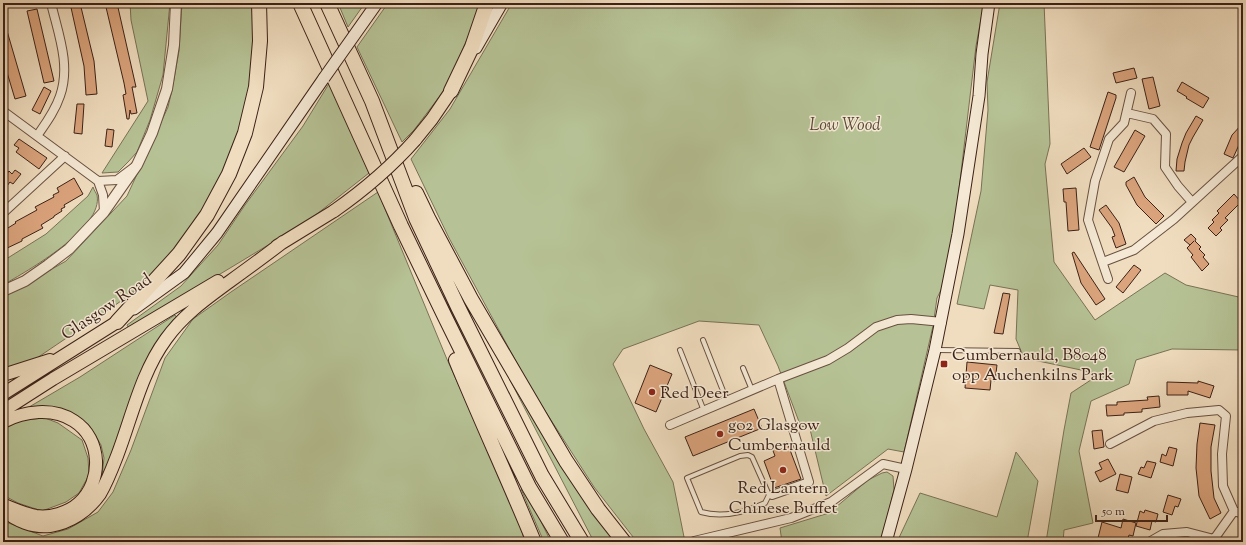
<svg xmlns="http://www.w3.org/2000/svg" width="1246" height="545" font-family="'Sorts Mill Goudy',serif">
  <rect width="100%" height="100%" fill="#f0ddbf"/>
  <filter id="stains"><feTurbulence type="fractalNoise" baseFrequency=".005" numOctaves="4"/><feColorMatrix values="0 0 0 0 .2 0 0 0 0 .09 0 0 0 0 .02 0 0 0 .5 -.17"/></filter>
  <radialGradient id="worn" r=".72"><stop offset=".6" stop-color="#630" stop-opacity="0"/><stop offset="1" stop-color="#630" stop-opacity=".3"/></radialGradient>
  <path fill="#b6c295" stroke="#797256" d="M130,3H170L163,75L150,120L137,152L128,162L118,172L102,173L148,101L131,20Z
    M182,3H253L255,25L248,101L230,160L209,200L167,260L127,297L3,381V297L66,261L127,196L168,107L172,90L179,51Z
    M338,3H365L348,27Z
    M388,3H481L468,37L446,88L414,130L402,142L357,47Z
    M512,3H984L976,46L953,240L942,288L937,298L933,326L904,452L888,449L826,496L809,425L801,427L778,366L759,325L699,321L623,349L613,364L644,429L673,482L685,542H637L594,487L531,389L449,238L411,159L450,109Z
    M1000,3H1044L1050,144L1045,164L1054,262L1095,320L1165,273L1186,285L1243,298V350L1172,349L1136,360L1129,384L1091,401L1079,451L1093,523L1064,530L1063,542H1046L1064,430L1071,393L1100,374L1024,358L1016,339L1018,290L990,285L984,309L957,304L981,191L988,110L987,82Z
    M330,82L369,173L308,221L129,329L127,325L181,286L218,245L245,205L303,126Z
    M93,187C94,190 96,193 97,195C104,228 27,271 3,285V261L46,234L88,196Z
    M378,192L446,357L517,515L525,542H3V520L6,522L43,536L68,529L98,512L113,492L131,450L165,358L193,319L231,292Z
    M175,315L178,320L165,335L106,477L102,476L104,458L101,445L89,425L74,415L24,410L80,377Z
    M510,380H513L619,542H594Z
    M45,418L58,423L82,440L88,458L89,475L79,493L66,502L42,511L18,503L3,495V428L22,420Z
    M1016,452L1038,481L1027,542H897L920,493L997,517Z
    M887,472L893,476L894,490L881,542H782L780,528L829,513L868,480L882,473Z
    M524,487L551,542H544L521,489Z"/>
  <path fill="#dba47d" stroke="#3c2117" d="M70,3H80L94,61L97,94L86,95L84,66Z
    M105,3H117L136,87H132L137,113L131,114L130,110L129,119H127L123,95L126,94L124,83Z
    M37,9L54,81L44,83L27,11Z
    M3,24H5L26,96L15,99L3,59Z
    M1134,68L1137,78L1116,83L1113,73Z
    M1153,77L1160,106L1149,109L1142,79Z
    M1182,82L1209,98L1203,108L1186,98L1187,97L1177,91Z
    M44,87L51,91L40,114L32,110Z
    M1108,92L1116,95V98L1099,150L1090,147Z
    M77,104H84L82,134L74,133Z
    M1196,116L1203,120L1193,137L1189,145L1185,162L1184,171H1176L1177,159L1182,143L1186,133Z
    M1243,123V136L1233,158L1224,154L1232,135Z
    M107,129L114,130L112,147L105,146Z
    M1135,130L1145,136L1124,172L1114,167Z
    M19,139L47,158L39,169L16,152L19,148L14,145Z
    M1084,148L1091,157L1067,174L1061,164Z
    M15,170L21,174L13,184L10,182L3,191V179L9,171L12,174Z
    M1134,177L1145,197L1164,216L1156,224L1137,205L1126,185V182Z
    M74,178L83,194L64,205L65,207L61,209L62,211L54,216V217L41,225L43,228L22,239V241L3,250V231L16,223L15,222L37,210L35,207L54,197L53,195L59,192L57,188Z
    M1076,188L1079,230L1068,231L1066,202H1064L1063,189Z
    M1234,194L1241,202L1225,218L1228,220L1220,228L1222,230L1216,236L1208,228L1214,222L1212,220L1219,213L1217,211Z
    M1106,205L1119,223L1126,244L1116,248L1112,237L1115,236L1112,228L1099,210Z
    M1191,234L1196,239L1195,241L1201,247L1199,249L1205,255L1203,257L1209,264L1202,271L1191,257L1193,255L1187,248L1194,241L1190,245L1184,240Z
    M1074,252L1105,299L1096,305L1081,283L1072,253Z
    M1134,265L1141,270L1123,293L1116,287Z
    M1003,293L1010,294L1003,334L994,333Z
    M967,362L997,365L995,381L991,380L990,390L965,388Z
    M650,365L672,374L656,412L635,403Z
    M1198,381L1214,386L1210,398L1188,391V395H1167V382L1198,383Z
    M1159,396L1160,407L1142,409V412L1124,413V415L1107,416L1106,405H1117V402L1148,400L1147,397Z
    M754,409L762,428L693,456L685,437Z
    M1200,423L1215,425L1211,447V471L1214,498L1221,513L1210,519L1199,496L1196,468L1197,444Z
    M1102,430L1104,447L1094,449L1092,431Z
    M787,442L801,479L774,488L764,461L775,456L772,448Z
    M1169,447L1177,449L1173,466L1160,462L1162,454L1166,456Z
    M1108,459L1116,474L1100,482L1095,472L1102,469L1099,463Z
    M1147,461L1156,463L1151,478L1138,474L1141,467L1144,468Z
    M1120,474L1132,477L1128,493L1116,490Z
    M1168,495L1181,499L1178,507L1175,506L1172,515L1163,512Z
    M1145,510L1158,514L1156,522L1152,521L1150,530L1136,526L1140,511L1144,513Z
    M1123,519L1136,523L1133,536L1129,535L1127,542H1097L1102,522L1121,528Z"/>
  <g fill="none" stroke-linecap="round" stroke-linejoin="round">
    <g stroke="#695041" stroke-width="6">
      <path id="service" d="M703,340L727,401
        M680,350L704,411
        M937,350L1018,351
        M743,368L752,390
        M769,495L765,503C746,512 722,518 701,512L687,478L740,456L748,455L752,457L769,495H771"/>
    </g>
    <g stroke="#695041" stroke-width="10">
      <path id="minor" d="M3,111L98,181L103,195L104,212
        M1127,113L1153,119L1166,134L1165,167L1178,186L1192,202
        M37,136C46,123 55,111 60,96C71,65 58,33 51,3
        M98,181L117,180L133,168
        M3,213L65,156
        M1103,262L1134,250L1174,219L1243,156
        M1108,279L1088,220L1095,181L1109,139L1124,123L1131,93
        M670,425L778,379L828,360L848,348L876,327L897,320L911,319L942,322
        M1110,444L1154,421L1187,413L1219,410L1226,416L1222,454L1223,486L1234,511L1243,514
        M772,495L809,482L778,379
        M694,541L791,518L831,502L883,464L906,469
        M1149,542L1163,534L1187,532L1214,539
        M1212,542L1234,511"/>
    </g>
    <g stroke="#695041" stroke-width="12">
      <path id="tertiary" d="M3,291L25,281L48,265L69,249L104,212L137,165L152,133L167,89L174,45L176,3"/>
    </g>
    <g stroke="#3c2117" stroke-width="13">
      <path id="secondary" d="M476,48L502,3
        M134,309L184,273L217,233L324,78
        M886,542L906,469L935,350L958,234L979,96L982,54L989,3"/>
    </g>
    <g stroke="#3c2117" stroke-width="14">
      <path id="primary" d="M415,140L432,119L451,91
        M277,246L334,211
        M3,375L50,360
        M3,394L117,322
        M3,411L53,379L218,281
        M3,422C24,411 53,407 74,421C102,439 103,481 79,503C68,513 50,518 36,516C25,514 14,509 4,505
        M3,510C16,521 33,528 50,526C70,523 88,511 100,494C107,482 112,469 117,456C132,417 141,373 166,339C183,315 206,299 229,282C247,269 265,256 283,242"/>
    </g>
    <g stroke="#3c2117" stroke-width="16">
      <path id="motorway" d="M300,3L401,226L445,317L529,487L562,542
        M327,3L372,101L416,218L458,307L542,476L582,542
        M451,91L472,47L487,3
        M416,193L428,218L471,299L566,461L598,509L624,542
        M117,322L179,254L207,215L229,174L245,133L256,87L260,41L259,3
        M456,360C481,421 509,481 534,542"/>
    </g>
    <use href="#service" stroke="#f5e9d5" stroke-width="4"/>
    <use href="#minor" stroke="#f5e9d5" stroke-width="8"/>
    <use href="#tertiary" stroke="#f5e9d5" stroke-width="10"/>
    <use href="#secondary" stroke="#f5e9d5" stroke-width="11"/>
    <use href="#primary" stroke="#f0ddbf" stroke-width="12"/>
    <use href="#motorway" stroke="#f0ddbf" stroke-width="14"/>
    <g stroke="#3c2117" stroke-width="13" stroke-linecap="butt">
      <path id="secondary-bridge" d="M324,78L377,3"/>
    </g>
    <g stroke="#3c2117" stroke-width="14" stroke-linecap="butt">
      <path id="primary-bridge" d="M334,211C364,190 391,167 415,140"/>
    </g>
    <use href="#secondary-bridge" stroke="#f5e9d5" stroke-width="11"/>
    <use href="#primary-bridge" stroke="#f0ddbf" stroke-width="12"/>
  </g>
  <g fill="#8f2418" stroke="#f5e9d5" stroke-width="1.5">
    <rect x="940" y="360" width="8" height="8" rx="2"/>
    <circle cx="652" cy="392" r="4"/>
    <circle cx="720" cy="434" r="4"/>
    <circle cx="783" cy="470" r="4"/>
  </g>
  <g text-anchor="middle" stroke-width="3" stroke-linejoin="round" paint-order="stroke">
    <g font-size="17" font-style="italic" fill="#5a4936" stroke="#f5e9d5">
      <text x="845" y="130">Low Wood</text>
    </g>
    <g font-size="17" fill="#3c2117" stroke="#f5e9d5">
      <text transform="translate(106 306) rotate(-34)" y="6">Glasgow Road</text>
    </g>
    <g font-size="17" fill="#3c2117" stroke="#f5e9d5" text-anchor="start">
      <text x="952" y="360">Cumbernauld, B8048<tspan x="952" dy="20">opp Auchenkilns Park</tspan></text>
      <text x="660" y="398">Red Deer</text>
      <text x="728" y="430">go2 Glasgow<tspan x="728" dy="20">Cumbernauld</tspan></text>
      <text x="783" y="493" text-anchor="middle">Red Lantern<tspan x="783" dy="20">Chinese Buffet</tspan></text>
    </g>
  </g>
  <rect width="1246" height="545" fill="none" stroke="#f0ddbf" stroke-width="16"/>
  <rect x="4" y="4" width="1238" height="537" fill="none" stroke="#3c2117" stroke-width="2"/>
  <rect x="8" y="8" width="1230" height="529" fill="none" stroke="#3c2117"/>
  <path d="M1096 515v6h71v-6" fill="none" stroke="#3c2117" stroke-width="2"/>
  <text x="1102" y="515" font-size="12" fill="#3c2117" stroke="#f5e9d5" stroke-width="3" paint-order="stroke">50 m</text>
  <rect width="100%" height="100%" filter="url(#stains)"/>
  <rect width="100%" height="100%" fill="url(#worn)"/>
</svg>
